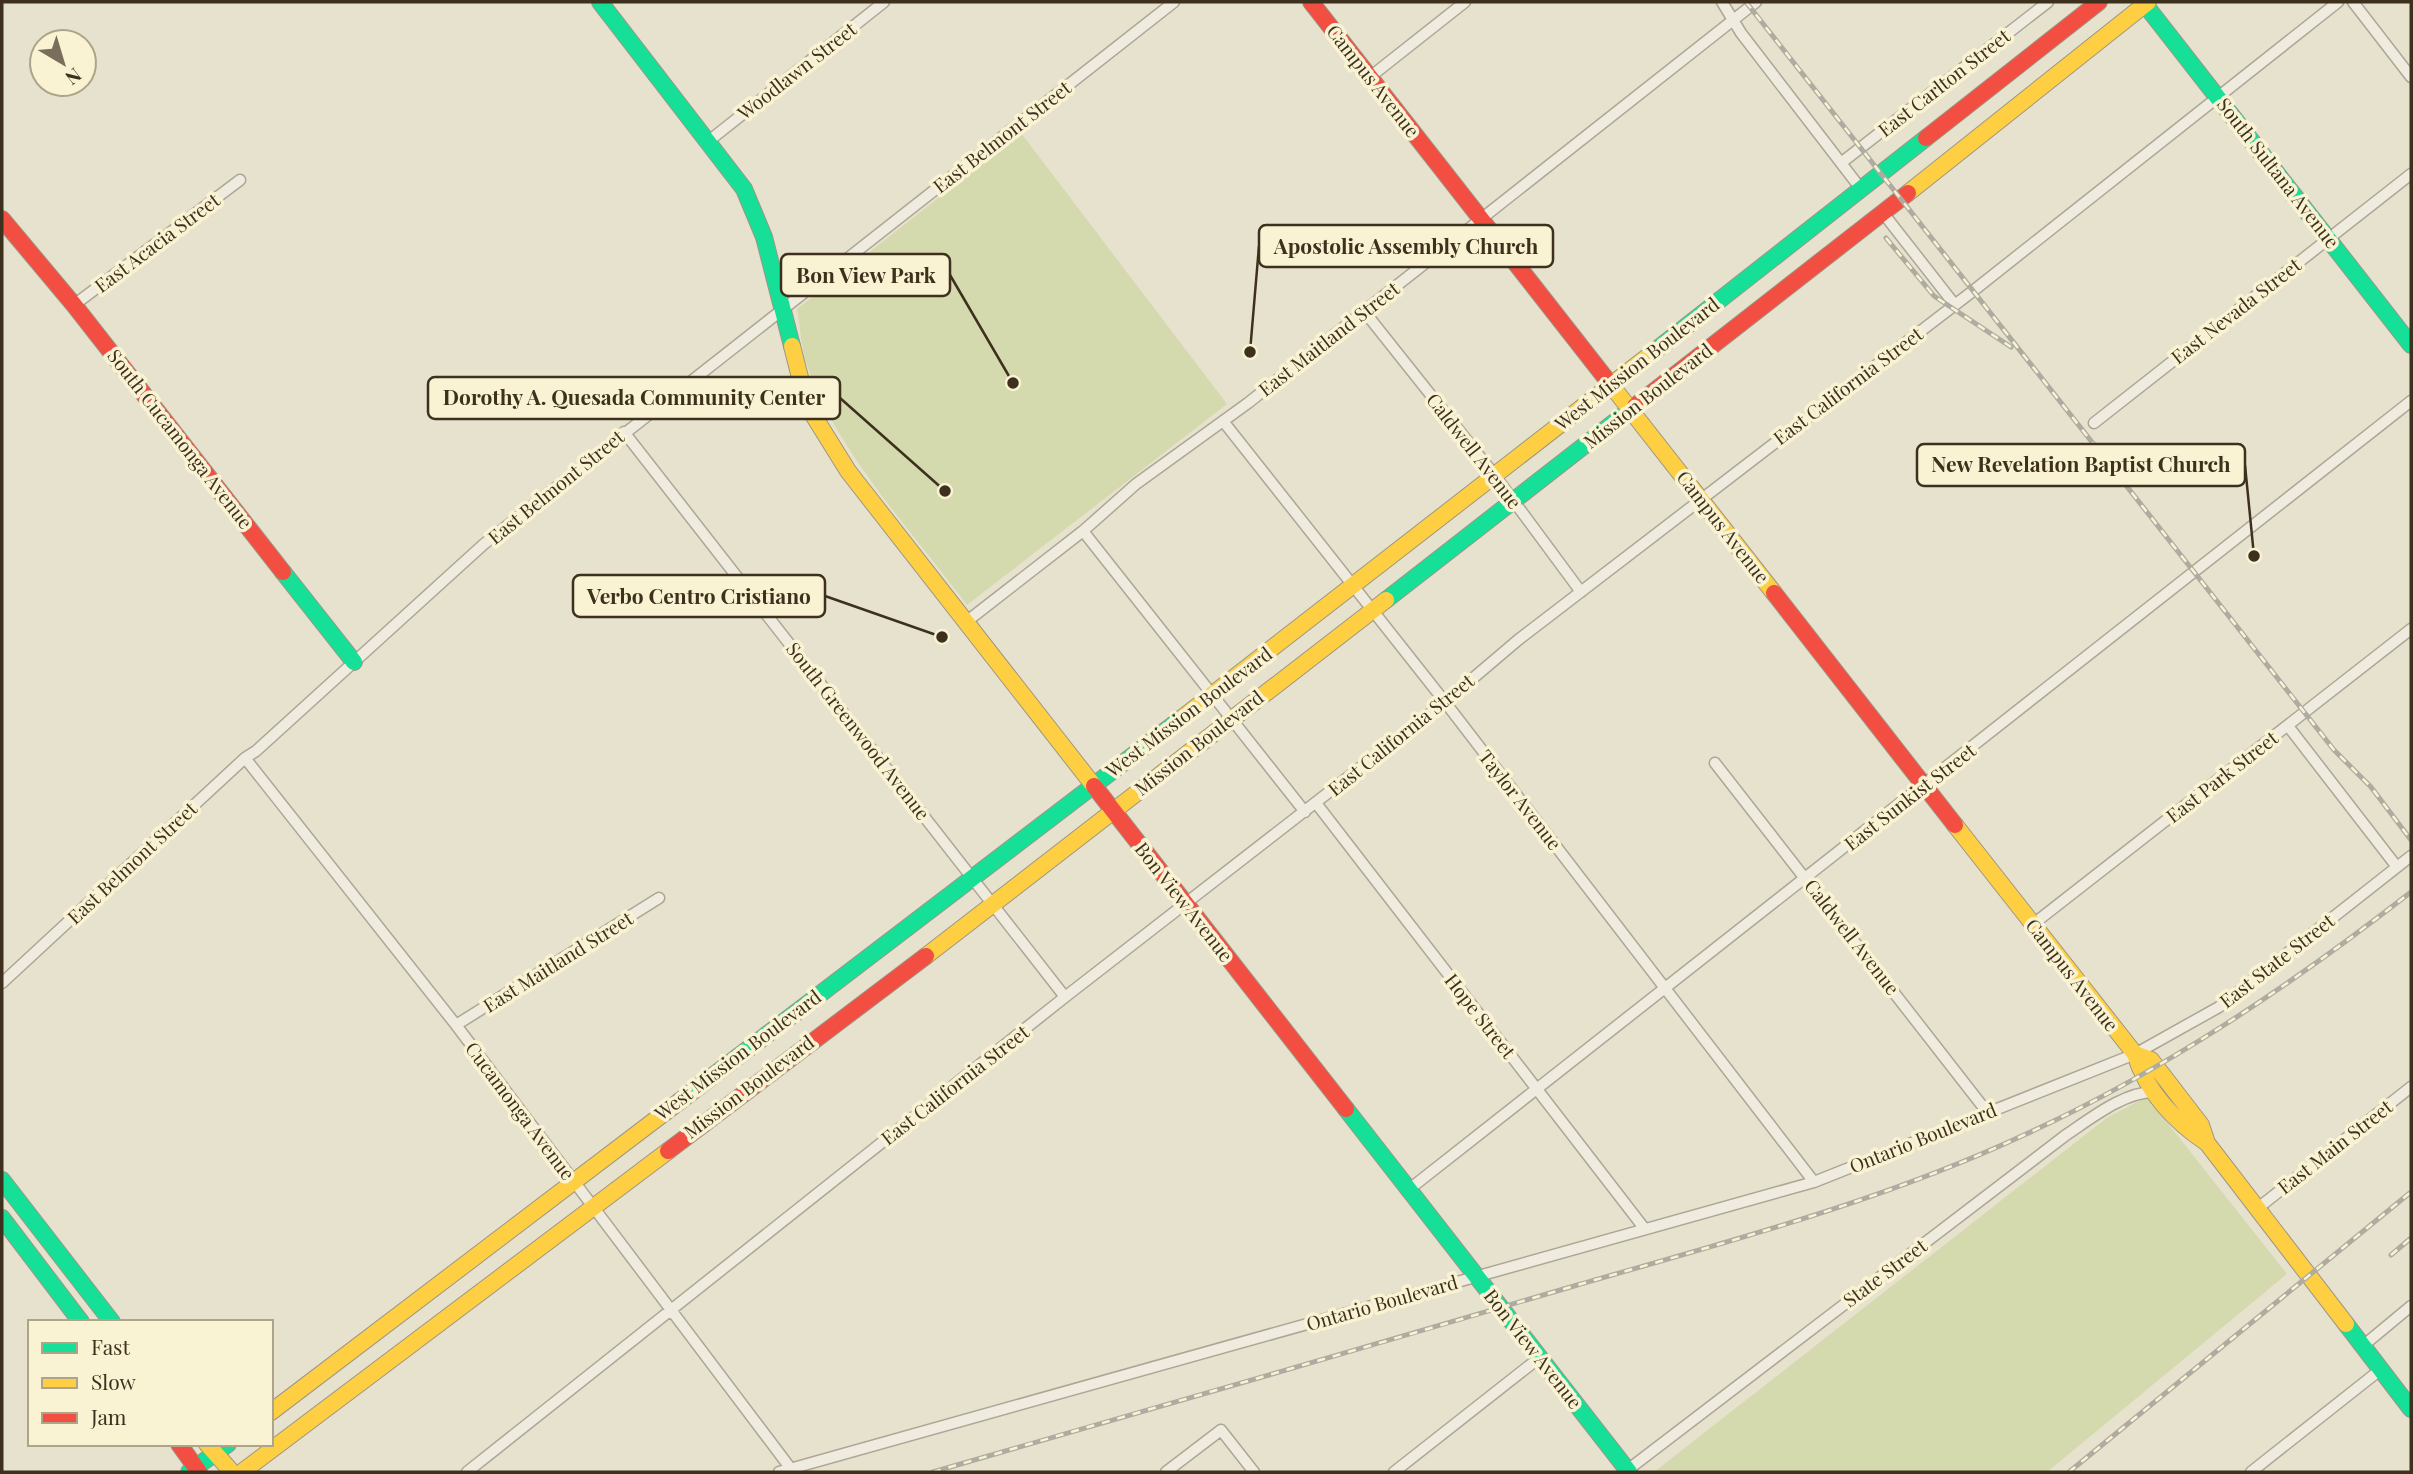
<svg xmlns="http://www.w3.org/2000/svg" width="2413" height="1474" font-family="'Playfair Display',serif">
  <rect width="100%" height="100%" fill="#e7e2cd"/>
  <path fill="#d4d9ae" d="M1021,133L1227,404L967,605C915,535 832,446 806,362C801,346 800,326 797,309Z
    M2147,1097L2287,1274L2047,1472H1654L2108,1117Z"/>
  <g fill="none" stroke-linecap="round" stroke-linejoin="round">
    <g stroke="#ada696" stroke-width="13">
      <path id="street" d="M1722,2L1741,33L1861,189
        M2353,2L2411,77
        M1370,77L1465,2
        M710,140L884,2
        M1841,163L2048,2
        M1883,213L1955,305
        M74,305L240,180
        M1364,311L1496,477L1581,592
        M1223,421L1445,702L1814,1182
        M2094,423L2411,174
        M624,432L1065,997
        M1083,531L1305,812
        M966,622L1083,531L1136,484L1248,403L1756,2
        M2288,726L2397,867
        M245,758L456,1025L791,1469
        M1715,763L1987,1112
        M1316,803L1644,1228
        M2032,925L2411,629
        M2,983L245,758L256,751L484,544L1174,2
        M456,1025L659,898
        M1407,1191L2411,401
        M2258,1208L2411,1087
        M2364,1345L2411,1306
        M467,1472L1065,997L1445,702L1518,640L1973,291L2338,2
        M779,1472L1814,1182L2135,1054L2219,1007L2411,856
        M1166,1472L1221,1430L1254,1472
        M1394,1472L1539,1358
        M1625,1472L2066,1135C2090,1119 2125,1091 2155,1092
        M2251,1472L2380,1370"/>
    </g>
    <g stroke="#9c9686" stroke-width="18">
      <path id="fast" d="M600,2L744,189L764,237L792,346
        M2143,2L2411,345
        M1656,350L1926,138
        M283,572L354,662
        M1386,600L1635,406
        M680,1101L1182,718
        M1346,1109L1629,1472
        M2,1180L112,1322
        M2,1218L81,1322
        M2346,1324L2411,1409
        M189,1472L228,1444"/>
    </g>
    <g stroke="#9c9686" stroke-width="18">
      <path id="slow" d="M1908,193L2148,2
        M792,346L807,405L848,471L1094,786
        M1611,385L1774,593
        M1182,718L1656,350
        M1955,825L2135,1054C2146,1091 2175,1122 2207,1143
        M926,956L1386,600
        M2135,1054L2151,1060L2201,1125L2207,1143L2346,1324
        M271,1412L680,1101
        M207,1444L232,1472
        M242,1472L668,1151"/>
    </g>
    <g stroke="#9c9686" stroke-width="18">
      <path id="jam" d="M1311,2L1611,385
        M1926,138L2099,2
        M2,219L74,305L283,572
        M1635,406L1908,193
        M1774,593L1955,825
        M1094,786L1346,1109
        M668,1151L926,956
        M179,1444L199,1472"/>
    </g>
    <use href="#street" stroke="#efebdf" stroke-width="10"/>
    <use href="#fast" stroke="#16e098" stroke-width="16"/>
    <use href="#slow" stroke="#ffcf43" stroke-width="16"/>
    <use href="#jam" stroke="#f24e42" stroke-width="16"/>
    <g stroke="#aeaba0" stroke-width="5">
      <path id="rail" d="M1746,2L2334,750L2371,787L2411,840
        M1886,238L1934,296L2011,347
        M2391,1255L2411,1238
        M933,1472C1146,1410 1361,1349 1574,1286C1726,1242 1880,1202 2024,1135C2164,1071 2290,986 2411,892
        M2069,1472L2411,1192"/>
    </g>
    <use href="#rail" stroke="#f9f2d3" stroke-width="2.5" stroke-dasharray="8" stroke-linecap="butt"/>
  </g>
  <g text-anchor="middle" stroke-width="7" stroke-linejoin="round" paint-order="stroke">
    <g font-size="19" fill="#3d301d" stroke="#f9f2d3">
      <text transform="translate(797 71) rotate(-38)" y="7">Woodlawn Street</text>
      <text transform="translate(1373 81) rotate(52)" y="7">Campus Avenue</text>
      <text transform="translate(1944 83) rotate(-38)" y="7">East Carlton Street</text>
      <text transform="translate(1002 137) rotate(-38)" y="7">East Belmont Street</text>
      <text transform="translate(2278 173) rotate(52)" y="7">South Sultana Avenue</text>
      <text transform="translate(157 243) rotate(-37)" y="7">East Acacia Street</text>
      <text transform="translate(2236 311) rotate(-38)" y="7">East Nevada Street</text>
      <text transform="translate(1329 339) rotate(-38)" y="7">East Maitland Street</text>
      <text transform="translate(1637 364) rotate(-38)" y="7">West Mission Boulevard</text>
      <text transform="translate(1848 386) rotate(-37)" y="7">East California Street</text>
      <text transform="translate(1648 396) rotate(-38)" y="7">Mission Boulevard</text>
      <text transform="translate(180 439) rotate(52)" y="7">South Cucamonga Avenue</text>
      <text transform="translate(1474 451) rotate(52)" y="7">Caldwell Avenue</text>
      <text transform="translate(556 487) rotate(-39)" y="7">East Belmont Street</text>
      <text transform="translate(1723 527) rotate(52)" y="7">Campus Avenue</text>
      <text transform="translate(1189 712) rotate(-37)" y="7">West Mission Boulevard</text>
      <text transform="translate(858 731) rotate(52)" y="7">South Greenwood Avenue</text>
      <text transform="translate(1401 735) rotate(-39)" y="7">East California Street</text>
      <text transform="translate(1199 743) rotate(-38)" y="7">Mission Boulevard</text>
      <text transform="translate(2222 777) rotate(-38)" y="7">East Park Street</text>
      <text transform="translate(1910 797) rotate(-38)" y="7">East Sunkist Street</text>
      <text transform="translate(1520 800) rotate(52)" y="7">Taylor Avenue</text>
      <text transform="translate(132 863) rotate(-43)" y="7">East Belmont Street</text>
      <text transform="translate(1184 902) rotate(52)" y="7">Bon View Avenue</text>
      <text transform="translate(1852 937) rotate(52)" y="7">Caldwell Avenue</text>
      <text transform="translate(2277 961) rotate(-38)" y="7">East State Street</text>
      <text transform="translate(558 962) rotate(-32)" y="7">East Maitland Street</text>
      <text transform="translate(2072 975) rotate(52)" y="7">Campus Avenue</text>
      <text transform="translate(1480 1016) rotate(52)" y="7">Hope Street</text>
      <text transform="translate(738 1055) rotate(-37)" y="7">West Mission Boulevard</text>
      <text transform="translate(955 1085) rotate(-38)" y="7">East California Street</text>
      <text transform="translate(749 1087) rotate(-37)" y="7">Mission Boulevard</text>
      <text transform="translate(520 1111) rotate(53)" y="7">Cucamonga Avenue</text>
      <text transform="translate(1923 1138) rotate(-22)" y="7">Ontario Boulevard</text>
      <text transform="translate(2335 1147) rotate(-38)" y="7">East Main Street</text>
      <text transform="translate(1885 1273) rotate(-37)" y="7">State Street</text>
      <text transform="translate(1382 1303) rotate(-16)" y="7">Ontario Boulevard</text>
      <text transform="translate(1533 1349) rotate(52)" y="7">Bon View Avenue</text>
    </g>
  </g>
  <path fill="none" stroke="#3d301d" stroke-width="2.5" d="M1250 352L1259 246M1013 383L950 275M945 491L840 398M2254 556L2245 465M942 637L825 596"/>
  <g fill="#3d301d" stroke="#f9f2d3" stroke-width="2.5">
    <circle cx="1250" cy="352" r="7"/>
    <circle cx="1013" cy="383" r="7"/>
    <circle cx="945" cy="491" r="7"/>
    <circle cx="2254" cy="556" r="7"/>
    <circle cx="942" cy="637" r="7"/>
  </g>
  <g fill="#f9f2d3" stroke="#3d301d" stroke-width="2.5">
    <rect x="1259" y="225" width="294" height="42" rx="7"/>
    <rect x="781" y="254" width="169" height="42" rx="7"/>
    <rect x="428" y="377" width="412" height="42" rx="7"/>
    <rect x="1917" y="444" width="328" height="42" rx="7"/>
    <rect x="573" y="575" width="252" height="42" rx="7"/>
  </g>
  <g font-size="21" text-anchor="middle" font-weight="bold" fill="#3d301d">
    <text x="1406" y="254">Apostolic Assembly Church</text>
    <text x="866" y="283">Bon View Park</text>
    <text x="634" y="405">Dorothy A. Quesada Community Center</text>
    <text x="2081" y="472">New Revelation Baptist Church</text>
    <text x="699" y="604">Verbo Centro Cristiano</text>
  </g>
  <rect width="2413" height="1474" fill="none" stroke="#3d301d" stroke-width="7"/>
  <rect x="28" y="1320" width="245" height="126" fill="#f9f2d3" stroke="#aea48a" stroke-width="2"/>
  <rect x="42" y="1343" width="35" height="10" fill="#16e098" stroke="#aea48a" stroke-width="2"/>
  <text x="91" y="1355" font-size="21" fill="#3d301d">Fast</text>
  <rect x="42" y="1378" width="35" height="10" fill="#ffcf43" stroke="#aea48a" stroke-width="2"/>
  <text x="91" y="1390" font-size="21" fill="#3d301d">Slow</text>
  <rect x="42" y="1413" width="35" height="10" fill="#f24e42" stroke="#aea48a" stroke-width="2"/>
  <text x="91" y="1425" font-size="21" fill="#3d301d">Jam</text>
  <g transform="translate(63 63) rotate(142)"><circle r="33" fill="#f9f2d3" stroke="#aea48a" stroke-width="2"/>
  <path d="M0-5L12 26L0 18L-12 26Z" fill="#786e5b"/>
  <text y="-10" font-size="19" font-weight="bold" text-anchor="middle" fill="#3d301d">N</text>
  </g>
</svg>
